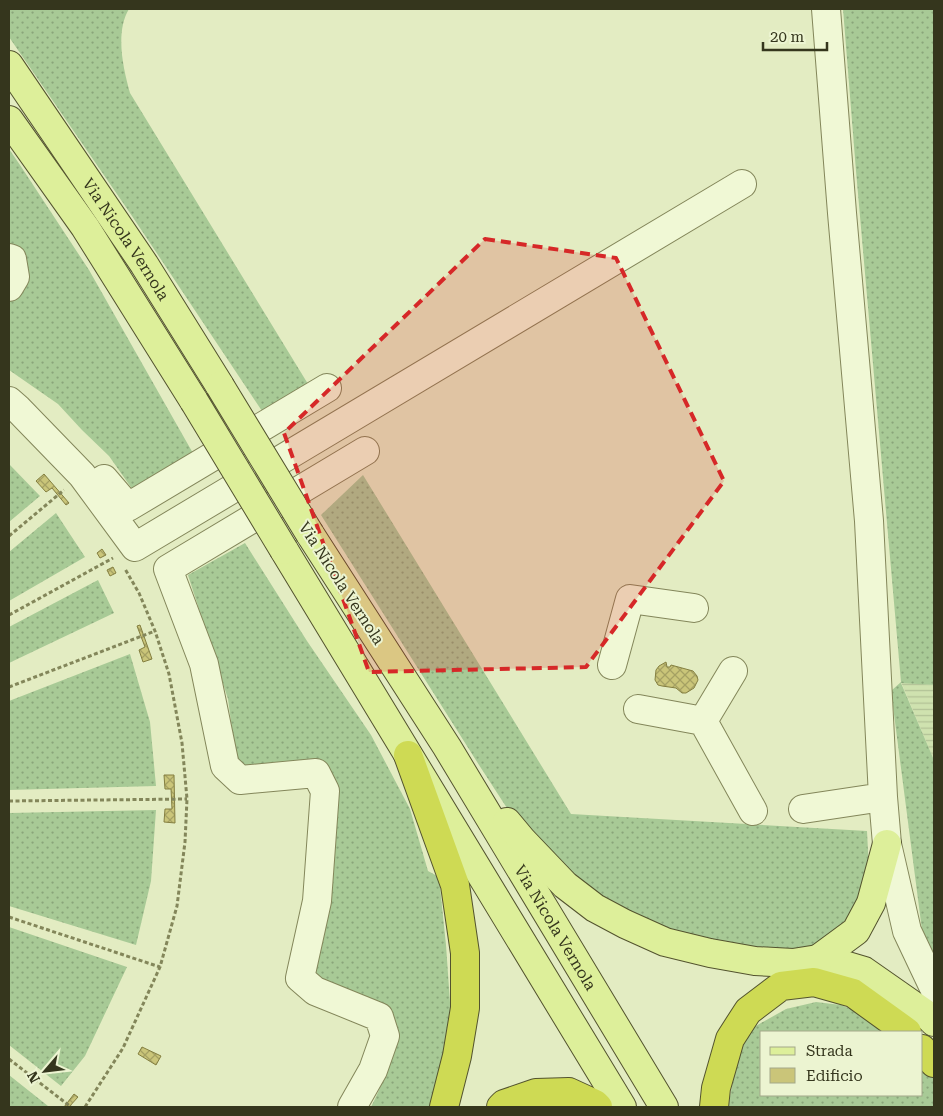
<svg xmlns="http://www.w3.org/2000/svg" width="943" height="1116" font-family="'Roboto Serif',serif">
  <defs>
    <pattern id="farmland-rules" width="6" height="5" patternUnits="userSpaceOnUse" patternTransform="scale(1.25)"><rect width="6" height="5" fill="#cfe2af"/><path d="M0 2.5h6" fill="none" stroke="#b2c296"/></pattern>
    <pattern id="grass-dots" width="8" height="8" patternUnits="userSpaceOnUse" patternTransform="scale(1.25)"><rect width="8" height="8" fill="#a8ca96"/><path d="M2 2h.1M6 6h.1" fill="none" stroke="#8aa57a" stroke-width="1.8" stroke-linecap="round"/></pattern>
    <pattern id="building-cross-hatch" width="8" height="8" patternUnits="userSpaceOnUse" patternTransform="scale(1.25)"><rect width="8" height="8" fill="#cac579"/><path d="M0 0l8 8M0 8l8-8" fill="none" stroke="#a5a163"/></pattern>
  </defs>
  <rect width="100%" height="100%" fill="#e3ecc2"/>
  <path fill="url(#farmland-rules)" d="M901,682L934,685V760Z"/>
  <path fill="url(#grass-dots)" d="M9,9H129C115,32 123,68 130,93L308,384L264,414L132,216L9,37Z
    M843,9H934V685L901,683L934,760V954L922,930L891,691L901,682L856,171Z
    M9,149L20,165L89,270L194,455L135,493L109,456L82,430L58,404L9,370V301L27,275L25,255L9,247Z
    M9,464L40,496L9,522Z
    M363,475L571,814L867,831L869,871L860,905L846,924L824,941L802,949L710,947L658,931L584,890L516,822L479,765L321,515Z
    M56,513L85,557L9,601V552Z
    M245,543L307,641L371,735L410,809L428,871L439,877L446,945L451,1017L436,1107H371C383,1084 391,1059 395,1033L314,978L330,891L335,795L265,770L237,764L233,737L228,699L188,575Z
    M98,580L114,613L9,663V627Z
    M130,654L150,722L156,786L9,790V701Z
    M156,810L151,881L136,945L9,906V813Z
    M9,927L127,967L85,1056L61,1086L9,1045Z
    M816,1002L841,1005L871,1018L890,1032H762V1095H922V1062L934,1076V1107H728L741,1039L754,1027L786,1009Z
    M9,1075L48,1106L47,1107H9Z"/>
  <path fill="url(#building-cross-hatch)" stroke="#847f40" d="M44,474L69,503L66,505L52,488L46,492L36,481Z
    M102,549L106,555L100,558L97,553Z
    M113,567L116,573L110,576L107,570Z
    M140,625L152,659L143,662L139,650L145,647L137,626Z
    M666,662L667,667H670L671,665L693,671L697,676L698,680L694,688L686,693H682L676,688L662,686L658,685L655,680L656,670L659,666Z
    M164,775H174L175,823L164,822L165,809H172L171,789H165Z
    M142,1047L161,1056L156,1065L138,1054Z
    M74,1094L78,1097L69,1107H64Z"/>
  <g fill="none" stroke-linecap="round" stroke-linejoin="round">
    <g stroke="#83865a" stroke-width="30">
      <path id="minor" d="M826,9L842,213L869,521L883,797L887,844L907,931L934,988
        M9,258L12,259L15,277L9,287
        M9,401L17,408L82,475L135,547L742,184
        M104,479L128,507L327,388
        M612,665L630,599L694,608
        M638,709L703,721L753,811
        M703,721L733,671
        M803,809L883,797
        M352,1107L373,1070L385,1036L379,1017L315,991L300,978L317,901L325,791L316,773L240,780L225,766L204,664L168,569L365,451"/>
    </g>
    <g stroke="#53532e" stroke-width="30">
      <g id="major">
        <path id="s1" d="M9,65L144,264L220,386"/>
        <path d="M9,120L85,227L194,401"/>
        <path id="s2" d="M310,534L447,747L664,1107"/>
        <path d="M284,550L622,1107"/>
        <path d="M507,822L522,840L565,885L595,908L625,924L665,942L710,953L755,961L793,963L818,959L837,963L864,971L927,1015L934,1022"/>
        <path d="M818,959L856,931L871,903L887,844"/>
      </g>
    </g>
    <g stroke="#53532e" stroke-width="30">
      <path id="highway" d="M408,755L455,885L465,953V1008L457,1056L444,1107
        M922,1049L934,1063
        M501,1107L504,1104L536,1093L569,1092L595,1104L598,1107
        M714,1107L716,1088L730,1039L748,1011L781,986L814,982L853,993L907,1032"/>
    </g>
    <path stroke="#83865a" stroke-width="3" stroke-dasharray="4 2.5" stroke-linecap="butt" d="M9,536L64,490
      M9,615L113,558
      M9,687L155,631
      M9,801L187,799
      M9,917L160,967
      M9,1059L71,1107
      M85,1107L123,1048L160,967L177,906L185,842L187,799L182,743L169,674L155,631L139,593L125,569"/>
    <use href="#minor" stroke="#f0f8d5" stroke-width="28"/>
    <use href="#major" stroke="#ddef9a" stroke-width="28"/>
    <use href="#highway" stroke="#ceda54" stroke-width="28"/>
    <g stroke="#53532e" stroke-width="30" stroke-linecap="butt">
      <path id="major-bridge" d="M220,386L310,534
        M194,401L284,550"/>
    </g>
    <use href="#major-bridge" stroke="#ddef9a" stroke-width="28"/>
  </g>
  <path fill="#d62828" fill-opacity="0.2" stroke="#d62828" stroke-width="4" stroke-dasharray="10 6" stroke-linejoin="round" d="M485,239L616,258L724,481L586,667L369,672L284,433Z"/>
  <g text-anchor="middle" stroke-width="4" stroke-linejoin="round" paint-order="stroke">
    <g font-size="16" fill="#35361d" stroke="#ecf4d1">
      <text dy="6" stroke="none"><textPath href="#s1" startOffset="210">Via Nicola Vernola</textPath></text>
      <text transform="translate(342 583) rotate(57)" y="6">Via Nicola Vernola</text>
      <text dy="6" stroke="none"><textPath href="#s2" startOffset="464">Via Nicola Vernola</textPath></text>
    </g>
  </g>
  <rect width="943" height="1116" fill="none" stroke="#35361d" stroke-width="20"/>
  <rect x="760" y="1031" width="162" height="65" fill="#ecf4d1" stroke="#a3a889"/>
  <rect x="770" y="1047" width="25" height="8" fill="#ddef9a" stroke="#a3a889"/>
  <text x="806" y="1056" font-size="15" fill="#35361d">Strada</text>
  <rect x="770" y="1068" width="25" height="15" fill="#cac579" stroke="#a3a889"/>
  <text x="806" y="1081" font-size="15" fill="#35361d">Edificio</text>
  <g transform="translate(45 1071) rotate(242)" stroke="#ecf4d1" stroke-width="4" paint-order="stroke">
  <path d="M0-4L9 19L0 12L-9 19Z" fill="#35361d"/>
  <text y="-8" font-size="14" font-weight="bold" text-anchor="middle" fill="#35361d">N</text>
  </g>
  <path d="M763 42v8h64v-8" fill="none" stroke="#35361d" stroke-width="2.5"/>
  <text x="770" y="42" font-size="15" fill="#35361d" stroke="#ecf4d1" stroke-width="4" paint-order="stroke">20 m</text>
</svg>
